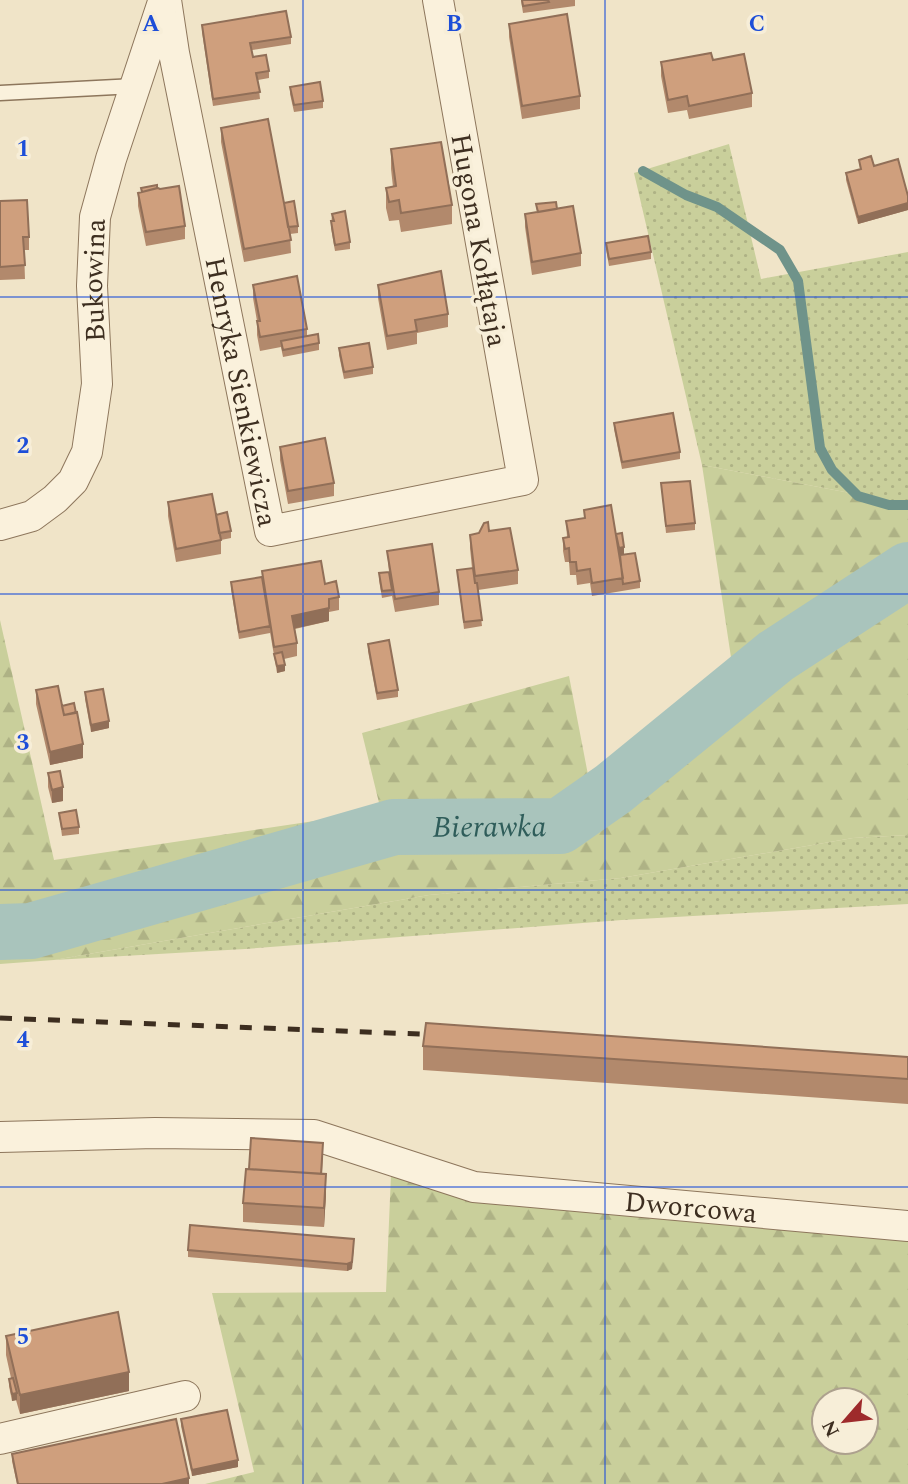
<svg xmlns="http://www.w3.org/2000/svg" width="908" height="1484" font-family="Spectral,serif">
  <defs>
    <pattern id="grass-dots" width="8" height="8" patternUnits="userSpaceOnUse" patternTransform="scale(1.75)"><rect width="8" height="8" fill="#c9cf9b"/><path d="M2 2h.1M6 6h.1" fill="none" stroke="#aeb285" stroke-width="1.8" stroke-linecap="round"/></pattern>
    <pattern id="forest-firs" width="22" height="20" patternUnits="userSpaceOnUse" patternTransform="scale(1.75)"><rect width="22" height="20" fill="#c9cf9b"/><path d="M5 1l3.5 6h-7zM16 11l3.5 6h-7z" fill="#aeb285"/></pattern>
  </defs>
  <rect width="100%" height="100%" fill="#f0e4c8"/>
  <path fill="url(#grass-dots)" d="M729,144L761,279L908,252V504L702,465L634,173Z
    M908,835V904L622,920L245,949L54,960L429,895L621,878L853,838Z"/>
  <path fill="url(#forest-firs)" fill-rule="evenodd" d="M702,465L908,504V835L853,838L621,878L429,895L54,960L0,964V620L54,860L381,811L362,733L569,676L589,780L732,664Z
    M391,1175L908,1238V1484H205L254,1472L212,1293L386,1292ZM824,1400H866V1442H824Z"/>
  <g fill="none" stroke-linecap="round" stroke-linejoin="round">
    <path stroke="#6f938a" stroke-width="10" d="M643,171L686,195L717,207L780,250L798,281L820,448L832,470L858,496L889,505H908"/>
    <path stroke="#a9c4bc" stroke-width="56" id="s1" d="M0,932L31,931L394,827L560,826L613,789L776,656L908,570"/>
    <g stroke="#8d765c" stroke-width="17">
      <path id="lane" d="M0,93L135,86"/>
    </g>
    <g stroke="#8d765c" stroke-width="32">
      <g id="street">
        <path id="s2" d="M166,0L174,53L270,531L523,480L438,0"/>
        <path id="s3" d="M0,525L32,516L55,499L73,481L87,452L97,384L92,286L95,217L111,159L163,2"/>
        <path id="s4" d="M0,1137L155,1133L314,1135L474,1187L908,1226"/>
        <path d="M0,1439L185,1396"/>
      </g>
    </g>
    <use href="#lane" stroke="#faf1dc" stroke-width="14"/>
    <use href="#street" stroke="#faf1dc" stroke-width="30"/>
    <path stroke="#3d2e20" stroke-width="5" stroke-dasharray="12 12" stroke-linecap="butt" d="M0,1018L444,1035"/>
  </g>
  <path fill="#b2896c" d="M521,0H575V6L523,13Z
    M509,24L580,96V109L522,119L509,37Z
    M202,25L291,37V44L252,50L253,57L269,71V78L258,80L260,99L213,106L202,32Z
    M713,60L752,93V107L689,119L687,110L668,113L661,76V62Z
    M290,87L323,101V108L294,112L290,94Z
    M221,128L284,203L298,226V233L290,234L291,253L244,262L221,142Z
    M391,149L452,205V224L401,232L399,220L389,221L386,208V188L393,187L391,169Z
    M859,160L874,166L908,196V210L858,224L846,180V173L860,169Z
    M141,188H157L185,226V239L146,246L138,206V193L141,192Z
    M0,201L29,237V250H24L25,279L0,280Z
    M536,204L581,253V266L532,275L525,227V214L537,212Z
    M332,214L350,242V249L335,251L331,228Z
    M606,243L651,252V259L609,266L606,249Z
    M253,285L307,329V336L319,343V350L283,357L281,347L260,351L257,335V321L253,298Z
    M378,285L448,314V327L417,333V344L387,350L378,298Z
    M339,348L373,367V374L344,379L339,355Z
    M614,423L680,452V459L622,469L614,429Z
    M280,447L334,483V496L288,504L280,460Z
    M661,483L695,523V530L666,533Z
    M168,502L216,515L231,531V538L221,540V554L176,562L168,516Z
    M584,510L616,534L624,554L620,555L640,581V588L592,596L590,583L577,585L576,575H570L569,562H565L563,551V538L567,537L566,521L584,518Z
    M489,531L518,570V584L478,590L482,626L464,629L457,570L472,568L470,548V535Z
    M387,551L439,592V605L395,612L392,596L382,598L379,580V573L389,572Z
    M262,571L325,584L339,597V610L329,612V621L295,629L297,643V656L284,659L285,671L277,673L270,632V633L239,639L231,589V582L262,578Z
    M368,644L398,690V697L377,700L368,651Z
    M36,690L62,706L83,758L50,765L36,704Z
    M85,692L109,728L91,732L85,699Z
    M48,773L63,801L52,803L48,787Z
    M59,813L79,827V834L62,836Z
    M423,1046L908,1057V1104L423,1070Z
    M323,1156L322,1174L326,1194L324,1227L243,1222V1203L249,1169Z
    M354,1239L352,1269L347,1271L188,1257V1250Z
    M6,1336L129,1391L20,1414L16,1400L12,1401L9,1386V1379L11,1378L6,1355Z
    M181,1419L238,1467L192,1476L181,1426Z
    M12,1454L189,1484H17L12,1461Z"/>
  <path fill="#916f58" d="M908,203V210L858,224V217Z
    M624,547V554L617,555V549Z
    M329,608V621L292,629V616Z
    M285,665V671L277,673V666Z
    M109,721V728L91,732V725Z
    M83,744V758L50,765V752Z
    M63,787V801L52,803V790Z
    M326,1174V1194L324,1227V1208Z
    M354,1245L352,1269L347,1271V1264Z
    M129,1372V1391L20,1414V1395Z
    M17,1393V1400L12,1401V1394Z
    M238,1460V1467L192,1476V1470Z
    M189,1478V1484H162Z"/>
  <path fill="#cf9f7d" stroke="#916f58" stroke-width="2" d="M522,0H548L549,2L523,6Z
    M286,11L291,37L250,43L253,57L266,55L269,71L256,73L260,92L213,99L202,25Z
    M567,14L580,96L522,106L509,24Z
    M711,53L713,60L744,54L752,93L689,106L687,96L668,100L661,62Z
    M320,82L323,101L294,105L290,87Z
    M268,119L291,240L244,249L221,128Z
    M441,142L452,205L401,213L399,200L389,202L386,188L396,186L391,149Z
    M871,156L874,166L898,159L908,196V203L858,217L846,173L861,169L859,160Z
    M157,185V188L142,192L141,188Z
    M179,186L185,226L146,232L138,193L158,188L160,189Z
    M27,200L29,237H23L25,265L0,267V201Z
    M294,201L298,226L288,227L284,203Z
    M556,202L557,209L538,212L536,204Z
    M573,206L581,253L532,262L525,214Z
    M345,211L350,242L335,245L331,221H334L332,214Z
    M648,236L651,252L609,259L606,243Z
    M441,271L448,314L415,320L417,331L387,336L378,285Z
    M297,276L307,329L260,337L257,321H260L253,285Z
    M318,334L319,343L283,350L281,341Z
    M369,343L373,367L344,372L339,348Z
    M673,413L680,452L622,462L614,423Z
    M325,438L334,483L288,491L280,447Z
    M690,481L695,523L666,526L661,483Z
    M212,494L221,540L176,549L168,502Z
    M611,505L623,578L592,583L590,569L577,571L576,562H570L569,548L565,549L563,538L569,537L566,521L585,518L584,510Z
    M227,512L231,531L219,533L216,515Z
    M488,522L489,531L510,528L518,570L475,576L470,535L479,533L484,523Z
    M622,533L624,547L619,548L616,534Z
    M432,544L439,592L395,599L387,551Z
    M635,553L640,581L623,584L620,555Z
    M321,561L325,584L336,581L339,597L329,599V608L292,616L297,643L274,647L262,571Z
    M473,568L475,583H477L482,620L464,622L457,570Z
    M389,572L392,590L382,591L379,573Z
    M262,577L270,626L239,632L231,582Z
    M389,640L398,690L377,693L368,644Z
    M282,652L285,665L277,666L274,654Z
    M58,686L64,715L77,712L83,744L50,752L36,690Z
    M103,689L109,721L91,725L85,692Z
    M74,703L76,713L64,715L62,706Z
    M60,771L63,787L52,790L48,773Z
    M76,810L79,827L62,829L59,813Z
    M426,1023L908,1057V1079L423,1046Z
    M251,1138L323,1143L321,1174L249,1169Z
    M246,1169L326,1174L324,1208L243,1203Z
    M190,1225L354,1239L352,1262L347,1264L188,1250Z
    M118,1312L129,1372L20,1395L6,1336Z
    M13,1378L17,1393L12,1394L9,1379Z
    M227,1410L238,1460L192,1470L181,1419Z
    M176,1419L189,1478L162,1484H18L12,1454Z"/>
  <path fill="none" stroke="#1d4ed8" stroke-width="2" stroke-opacity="0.55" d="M303,0V1484M605,0V1484M0,297H908M0,594H908M0,890H908M0,1187H908"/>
  <g text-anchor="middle" stroke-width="7" stroke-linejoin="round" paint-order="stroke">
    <g font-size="28" fill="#3d2e20" stroke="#f7eed8">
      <text transform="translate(480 240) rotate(80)" y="10">Hugona Kołłątaja</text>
      <text dy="10" stroke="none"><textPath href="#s3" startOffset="292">Bukowina</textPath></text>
      <text dy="10" stroke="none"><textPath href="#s2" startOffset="399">Henryka Sienkiewicza</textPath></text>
      <text dy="10" stroke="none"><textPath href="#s4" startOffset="700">Dworcowa</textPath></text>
    </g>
    <g font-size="30" font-style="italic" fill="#2f5d5a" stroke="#f7eed8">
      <text dy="10" stroke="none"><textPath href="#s1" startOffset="504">Bierawka</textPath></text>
    </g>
  </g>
  <g font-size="23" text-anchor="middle" font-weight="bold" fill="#1d4ed8" stroke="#f7eed8" stroke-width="7" stroke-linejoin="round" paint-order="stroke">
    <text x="151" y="31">A</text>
    <text x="454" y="31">B</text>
    <text x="757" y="31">C</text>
    <text x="23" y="156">1</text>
    <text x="23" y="453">2</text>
    <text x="23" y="750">3</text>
    <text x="23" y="1047">4</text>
    <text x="23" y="1344">5</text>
  </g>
  <g transform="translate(845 1421) rotate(242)"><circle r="33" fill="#f7eed8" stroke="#ada18e" stroke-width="2"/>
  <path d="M0-5L12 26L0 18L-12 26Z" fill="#9e2a2b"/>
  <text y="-10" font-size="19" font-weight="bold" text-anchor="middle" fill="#3d2e20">N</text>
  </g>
</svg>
